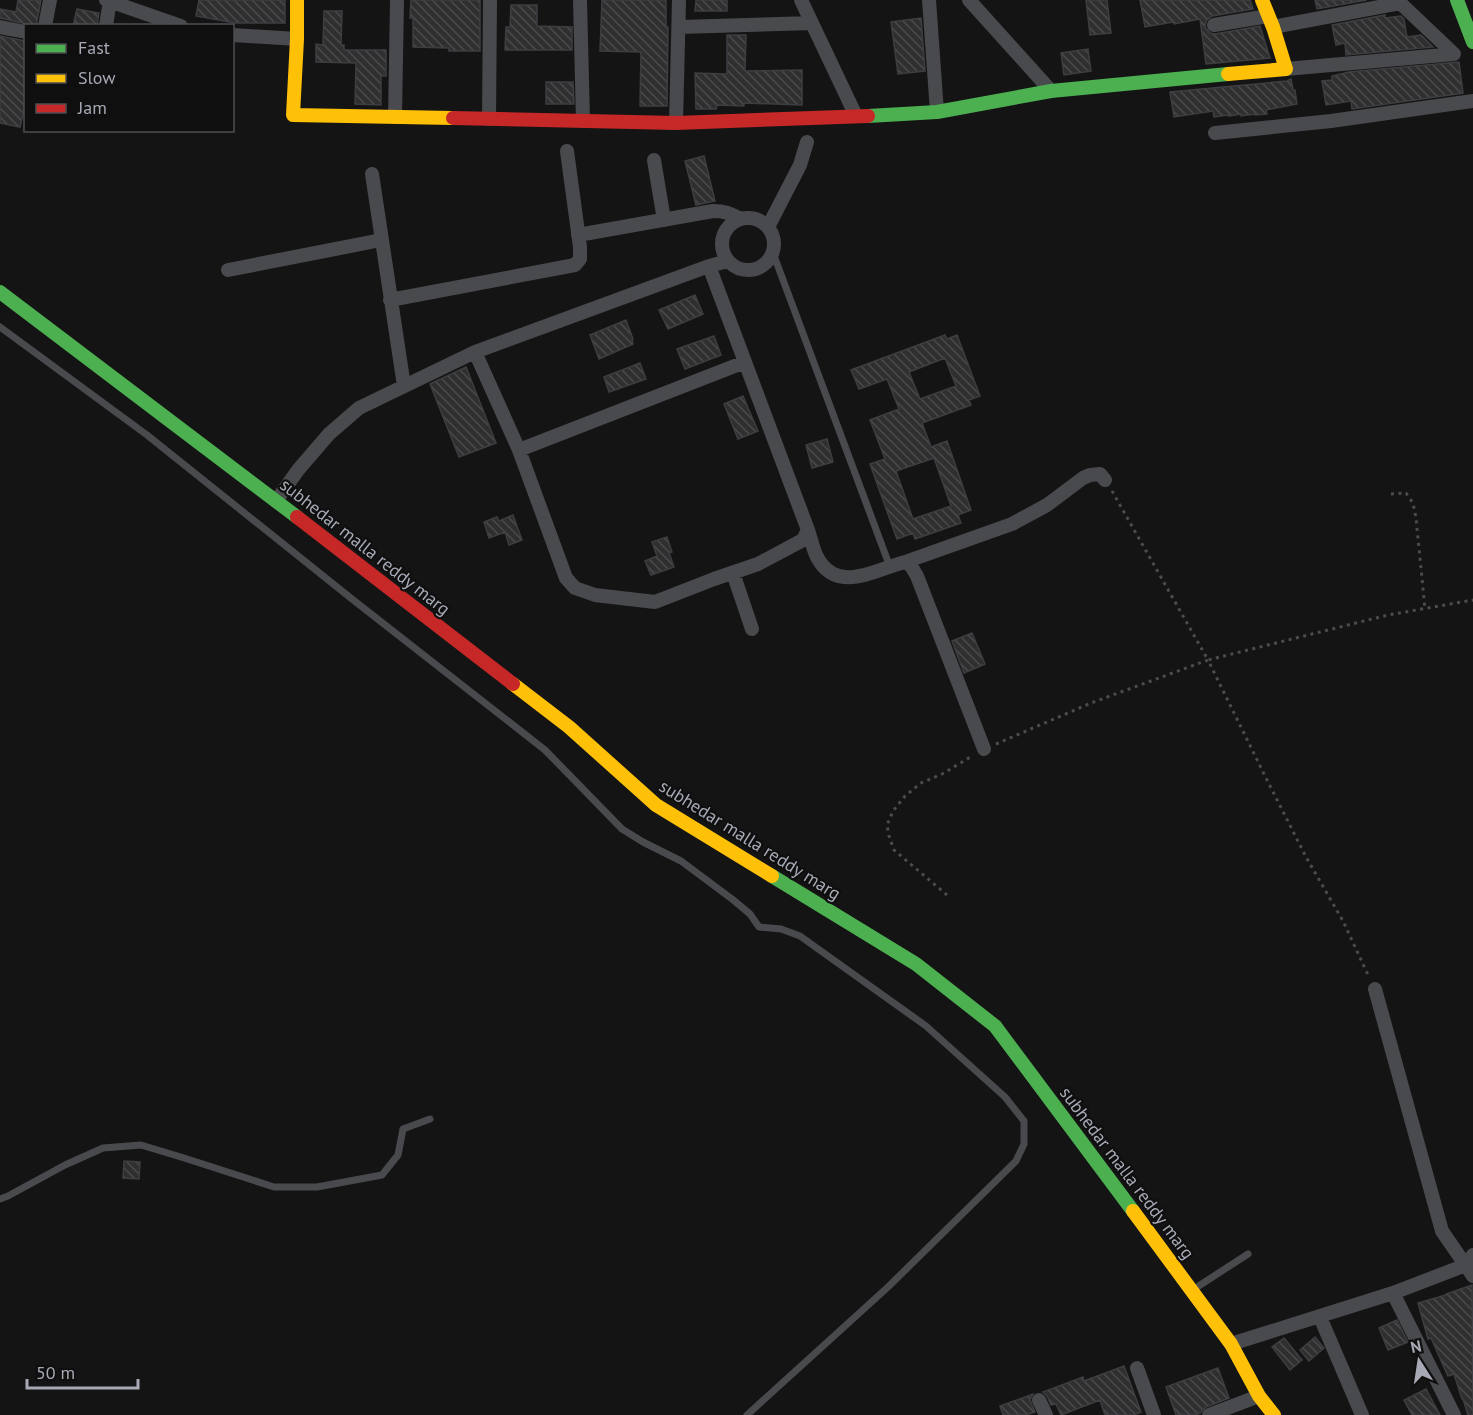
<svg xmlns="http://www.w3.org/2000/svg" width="1473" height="1415" font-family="'PT Sans',sans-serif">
  <defs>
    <pattern id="building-back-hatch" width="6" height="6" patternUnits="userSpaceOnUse" patternTransform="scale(1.5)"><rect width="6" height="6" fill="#2f2f30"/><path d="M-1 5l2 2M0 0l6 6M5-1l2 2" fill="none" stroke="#4a4a4c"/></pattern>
  </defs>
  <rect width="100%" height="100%" fill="#141415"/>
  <path fill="url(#building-back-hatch)" stroke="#3d3e41" stroke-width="1.5" fill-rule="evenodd" d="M18,0H41L36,26L0,18V9L16,12Z
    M199,0H285V23H235L196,16Z
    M411,0H480V51H449V48L413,47V18H410Z
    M602,0H666V27H668L667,106H640L641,52L600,51Z
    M696,0H727V11H695Z
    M1086,0H1107L1111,33L1090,35Z
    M1140,0H1250L1253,9L1212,16L1206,21L1205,27L1210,33L1215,34L1260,26L1270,58L1206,64L1200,19L1174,24L1173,22L1145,27Z
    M1315,0H1367L1317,9Z
    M511,5H537V26L572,27V50H505L506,27H510Z
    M77,9L99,13L97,26H73Z
    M324,11H342L341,45H344V50H386V76H381V105L355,104L356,63L316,62V44L323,45Z
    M1385,15V18L1401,16L1404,19L1407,37L1421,35L1433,47L1346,55L1345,43L1336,45L1332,25Z
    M921,18L925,71L898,74L891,22Z
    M727,35H746L745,71L802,70V105L744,103V106L717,105L716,109H696L695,73L727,74Z
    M0,36L26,41V100L20,127L0,123Z
    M1088,49L1091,71L1064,75L1061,53Z
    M1459,62L1463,93L1352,109L1351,101L1326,105L1322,81L1332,80V76L1349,72Z
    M1291,79L1293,90H1295L1297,104L1266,110L1267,114L1255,115V114L1241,116V114L1229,116V115L1214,117L1213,111L1174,117L1170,92L1287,81Z
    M546,82H573L574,104H546Z
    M704,156L715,201L696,205L685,161Z
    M695,295L703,314L668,329L659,310Z
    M626,320L633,339L632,340L633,344L599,359L590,335Z
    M945,335L947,339L957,335L980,396L969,400L971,405L922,423L931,447L947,441L971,510L958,515L961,523L915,539L913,533L897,539L870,464L885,459L870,420L899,409L887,379L859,389L851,370ZM945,358L956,386L920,399L909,372ZM934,458L951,506L913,519L896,471Z
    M714,336L721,355L685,369L677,349Z
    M640,363L646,379L609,392L604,377Z
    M466,367L496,443L459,457L430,384Z
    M743,396L758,431L738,439L724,404Z
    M827,439L833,462L812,468L806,445Z
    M513,515L522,540L509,545L505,532L489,538L484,522L497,517L499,521Z
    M667,537L672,552L669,553L674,567L651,575L645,561L657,556L652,542Z
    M972,633L985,664L964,673L952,641Z
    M124,1161L140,1162L139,1179L123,1178Z
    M1472,1285L1473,1415H1468L1463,1399H1462L1454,1374L1448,1376L1431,1338L1428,1339L1418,1303L1446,1295V1294Z
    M1397,1320L1408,1342L1388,1350L1379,1328Z
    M1315,1337L1324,1348L1309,1361L1300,1350Z
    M1284,1338L1302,1360L1290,1370L1272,1347Z
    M1124,1366L1141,1412L1134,1415H1105L1100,1400L1061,1415L1056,1404L1051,1405L1047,1396L1043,1392L1083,1377L1084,1381Z
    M1218,1368L1229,1398L1206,1407L1200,1413L1195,1415H1176L1166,1387Z
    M1426,1389L1440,1415H1412L1404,1400Z
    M1033,1394L1030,1400L1035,1412L1026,1415H1003L1000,1406Z"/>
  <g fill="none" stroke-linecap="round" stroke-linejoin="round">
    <path stroke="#4a4c4f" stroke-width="3" stroke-dasharray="3 4.5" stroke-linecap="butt" d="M1112,491L1208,660L1388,615L1473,600
      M1391,494L1406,493L1413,503L1416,518L1425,609
      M996,744L1091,703L1208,660L1266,778L1306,857L1343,921L1369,977
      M947,895L894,850L889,836L887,825L893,811L905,796L921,783L944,773L972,756"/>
    <path stroke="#494a4d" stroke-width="7" d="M773,253L890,567
      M0,327L147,435L352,599L545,750L622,829L643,842L681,861L732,899L750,914L759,927L781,929L800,936L926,1026L1005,1097L1024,1121V1144L1016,1161L888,1287L747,1415
      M0,1199L8,1196L65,1165L103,1148L141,1145L181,1157L274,1187H317L382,1175L398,1155L403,1129L430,1119
      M1194,1289L1248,1254"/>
    <path stroke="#494a4d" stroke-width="14" d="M106,0L181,26
      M580,0L583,121
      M801,0L856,116
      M929,0L937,112
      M969,0L1051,91
      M1397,0L1454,54
      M1214,25L1268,16
      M45,26L50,0
      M106,26L110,0
      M0,27L26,32
      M679,27L812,23
      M1273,27L1400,3
      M232,35L297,39
      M1286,69L1454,54
      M395,117L397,0
      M489,119L490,0
      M676,123L679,0
      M1215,133L1331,121L1473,101
      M654,160L664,220
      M372,174L404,386
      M722 244a26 26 0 1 1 52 0a26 26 0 1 1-52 0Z
      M768,227L800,165L807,142
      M578,235L713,211C724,211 730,213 740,219
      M228,270L381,240
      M390,300L575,265L580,259V247L567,151
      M475,352L519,450L566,578L575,588L595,595L655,602L714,579L758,564L803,540L808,530L709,266
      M519,450L745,362
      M276,501L298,470L329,434L359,408L475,352L709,266L728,261
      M808,530C811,539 813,549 817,557C837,595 876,569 905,562L911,566L917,576L984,749
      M905,562L1012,524L1047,505L1083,478L1090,475L1100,474L1105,480
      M733,573L752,629
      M1375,989L1442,1231L1473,1276
      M1393,1293L1454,1415
      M1320,1317L1362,1415
      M1231,1344L1393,1293L1466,1265L1473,1255
      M1137,1368L1154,1415
      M1039,1400L1046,1415
      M1209,1415L1259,1396"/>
    <path stroke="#4caf50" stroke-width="14" d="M1457,0L1473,42
      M868,116L937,112L1051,91L1228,74
      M0,292L297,517
      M772,876L916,964L995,1026L1133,1211"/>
    <path stroke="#ffc107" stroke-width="14" d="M297,0V39L293,115L453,118
      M1228,74L1286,69L1273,27L1262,0
      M513,684L569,727L656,805L772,876
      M1133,1211L1231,1344L1259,1396L1274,1415"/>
    <path stroke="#c62828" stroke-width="14" d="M453,118L676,123L868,116
      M297,517L513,684"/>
  </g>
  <g text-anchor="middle" stroke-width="4.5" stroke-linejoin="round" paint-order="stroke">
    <g font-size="18" fill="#a7aab5" stroke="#0f0f10">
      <text transform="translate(365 547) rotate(38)" y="6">subhedar malla reddy marg</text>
      <text transform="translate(750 840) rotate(32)" y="6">subhedar malla reddy marg</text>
      <text transform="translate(1127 1173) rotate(53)" y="6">subhedar malla reddy marg</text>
    </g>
  </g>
  <rect x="24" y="24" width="210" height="108" fill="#0f0f10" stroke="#4c4d52" stroke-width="1.5"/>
  <rect x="36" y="44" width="30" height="9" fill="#4caf50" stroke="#4c4d52" stroke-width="1.5"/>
  <text x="78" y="54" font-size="18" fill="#a7aab5">Fast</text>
  <rect x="36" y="74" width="30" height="9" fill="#ffc107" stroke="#4c4d52" stroke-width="1.5"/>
  <text x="78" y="84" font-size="18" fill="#a7aab5">Slow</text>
  <rect x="36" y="104" width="30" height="9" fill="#c62828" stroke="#4c4d52" stroke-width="1.5"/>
  <text x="78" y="114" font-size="18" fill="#a7aab5">Jam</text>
  <g transform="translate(1419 1361) rotate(348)" stroke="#0f0f10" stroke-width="4.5" paint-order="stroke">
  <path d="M0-4.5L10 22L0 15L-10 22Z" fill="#a7aab5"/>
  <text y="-9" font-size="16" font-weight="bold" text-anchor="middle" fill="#a7aab5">N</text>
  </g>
  <path d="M27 1379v9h111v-9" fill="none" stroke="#a7aab5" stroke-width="3"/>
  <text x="36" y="1379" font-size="18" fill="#a7aab5" stroke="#0f0f10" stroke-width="4.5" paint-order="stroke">50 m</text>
</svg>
